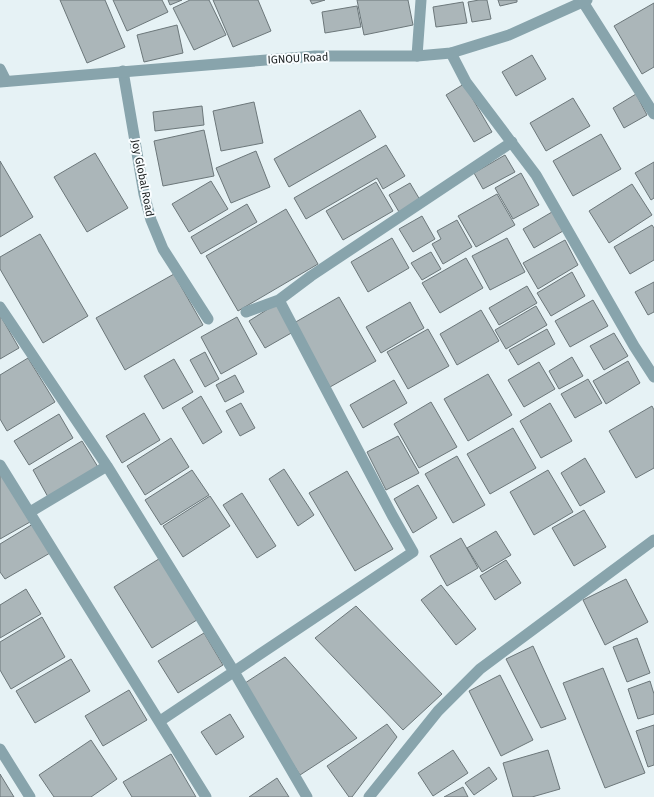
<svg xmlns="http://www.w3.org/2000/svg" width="654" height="797" font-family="'Fira Sans',sans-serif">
  <rect width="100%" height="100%" fill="#e6f2f5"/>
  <path fill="#abb6b9" stroke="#6c777a" d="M60,0H105L125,47L87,63Z
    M113,0H162L168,12L127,31Z
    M168,0H182L170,5Z
    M190,0H209L226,35L194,50L173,8Z
    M213,0H258L271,31L233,47Z
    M310,0H325L312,4Z
    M357,0H408L413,25L364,35Z
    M479,0H487L491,19L472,22L468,2Z
    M498,0H517V2L500,6Z
    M463,2L467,23L436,27L433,7Z
    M654,3V67L642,74L614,26Z
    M357,6L361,27L325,33L322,12Z
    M177,25L183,53L144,62L137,35Z
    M532,55L546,79L516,96L502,72Z
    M464,84L492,132L474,142L446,95Z
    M636,94L647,115L624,128L613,108Z
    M573,98L590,126L546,151L530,123Z
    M254,102L263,143L221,151L213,111Z
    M202,106L204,125L155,131L153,112Z
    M360,110L376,137L289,187L274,159Z
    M204,130L214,176L163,186L154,141Z
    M601,134L621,169L573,196L553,161Z
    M386,145L405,176L383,189L377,178L306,219L294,198Z
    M256,151L270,187L231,203L216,168Z
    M95,153L128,208L87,232L54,177Z
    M505,155L515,172L483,189L474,173Z
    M0,161L33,217L0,237Z
    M654,162V198L651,200L635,173Z
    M521,173L539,205L513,219L495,188Z
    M211,181L228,209L189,232L172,204Z
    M376,182L393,211L343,240L326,211Z
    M410,183L423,205L402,217L389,195Z
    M632,184L652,215L609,243L589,211Z
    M497,194L515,225L476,247L458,216Z
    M247,204L257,222L201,254L191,237Z
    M286,209L318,264L238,311L206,256Z
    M552,212L563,231L534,248L523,229Z
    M422,216L435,239L413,252L399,229Z
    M457,220L472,247L443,264L432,244L441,239L437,231Z
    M652,225L654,228V260L630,274L614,247Z
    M40,234L88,316L43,343L0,269V257Z
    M392,238L409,268L368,292L351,262Z
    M507,238L525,272L490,290L472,256Z
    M565,240L578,265L538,289L523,263Z
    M431,252L441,269L422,280L411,263Z
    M466,258L483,288L440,313L422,283Z
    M572,272L585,296L551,316L537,293Z
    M174,274L203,325L125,370L96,318Z
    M654,282V312L648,315L635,292Z
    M527,286L537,303L499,325L489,308Z
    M339,297L376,361L330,387L294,323Z
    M593,300L608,326L570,347L555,321Z
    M410,302L424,328L381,353L366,327Z
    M276,304L293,332L265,348L249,321Z
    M536,306L547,325L506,349L495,330Z
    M481,310L499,341L457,365L440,334Z
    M0,315L19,348L0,359Z
    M237,317L257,354L221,374L201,337Z
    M428,329L449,366L408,389L387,352Z
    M547,329L555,344L518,365L509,350Z
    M614,333L628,356L604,370L590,346Z
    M205,352L219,379L205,387L190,360Z
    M572,357L583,376L559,389L549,371Z
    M28,358L55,402L7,431L0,419V375Z
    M174,359L193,392L163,409L144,376Z
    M628,361L640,383L606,404L593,381Z
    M539,362L555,389L524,407L508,380Z
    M488,374L512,415L468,441L444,399Z
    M235,375L244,392L225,402L216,385Z
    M588,379L602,403L575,418L561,394Z
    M394,380L407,403L363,428L350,405Z
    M201,396L222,432L203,444L182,408Z
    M431,402L457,447L419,468L394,424Z
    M241,403L255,428L240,436L226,411Z
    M550,403L572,441L541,458L520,421Z
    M652,406L654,410V468L636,478L609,431Z
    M144,413L160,440L122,463L106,436Z
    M59,414L73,438L29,465L14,441Z
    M513,428L536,468L490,494L467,454Z
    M398,436L419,473L386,490L367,452Z
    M171,438L189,467L145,495L127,466Z
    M82,441L98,467L48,497L33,470Z
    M457,456L485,505L453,523L425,474Z
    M585,458L605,492L580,506L561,473Z
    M284,469L314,515L298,526L269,479Z
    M192,470L209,495L161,525L145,500Z
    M548,470L573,512L534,535L510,492Z
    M0,471L30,522L0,539Z
    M347,471L393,549L355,571L309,493Z
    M418,485L437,518L413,533L394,499Z
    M242,493L276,546L257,558L223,505Z
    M210,496L230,526L183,557L163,526Z
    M584,510L606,547L574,566L552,528Z
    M33,524L50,553L5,579L0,572V544Z
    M496,531L511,555L482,572L467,548Z
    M461,538L478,568L447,586L430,556Z
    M162,557L200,618L152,648L114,587Z
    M506,560L521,583L495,600L480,576Z
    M626,579L648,622L605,645L583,600Z
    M441,585L476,629L456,645L421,600Z
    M26,589L41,614L0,638V605Z
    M356,606L442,694L403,730L315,638Z
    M42,617L65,657L11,689L0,670V642Z
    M204,633L223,665L178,693L158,661Z
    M637,638L650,673L627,682L613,647Z
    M533,646L566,719L541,728L506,659Z
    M285,657L357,738L300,775L242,685Z
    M71,659L90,691L35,723L16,691Z
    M603,668L645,773L605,788L563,683Z
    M500,675L533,740L501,756L469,691Z
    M650,681L654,694V714L638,719L628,689Z
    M129,690L147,720L103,746L85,716Z
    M230,714L244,737L216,755L201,732Z
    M387,724L397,737L352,797H349L327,766Z
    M654,725V765L648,767L636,731Z
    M91,740L117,779L91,797H54L39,775Z
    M453,750L468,773L433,796L418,773Z
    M548,750L560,789L532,797H513L503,763Z
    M171,754L196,797H132L123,782Z
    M489,767L497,779L474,795L465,783Z
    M0,774L14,797H0Z
    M277,778L289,797H249Z
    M463,787L468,797H444Z"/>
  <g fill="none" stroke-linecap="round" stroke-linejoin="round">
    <path stroke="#88a4ac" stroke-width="11" d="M583,2L654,114
      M451,53L466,82L536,175L634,346L654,377
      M417,56L421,0
      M0,69L6,81
      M123,71L144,194L151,220L163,249L208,319
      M0,307L107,466L233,670L307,797
      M246,312L279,300
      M0,465L206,797
      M30,512L107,466
      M160,721L413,552L392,515L279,300L311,276L512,142
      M0,749L30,797
      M369,797L438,711L480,669L654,540"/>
    <path stroke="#88a4ac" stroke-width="11" d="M0,82L315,56H417L451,53L509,35L587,0"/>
  </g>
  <g text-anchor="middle" stroke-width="4" stroke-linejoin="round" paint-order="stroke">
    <g font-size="11" fill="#1b1f20" stroke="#f9fdff">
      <text transform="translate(298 58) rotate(-3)" y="4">IGNOU Road</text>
      <text transform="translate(143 178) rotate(79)" y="4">Joy Global Road</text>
    </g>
  </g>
</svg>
